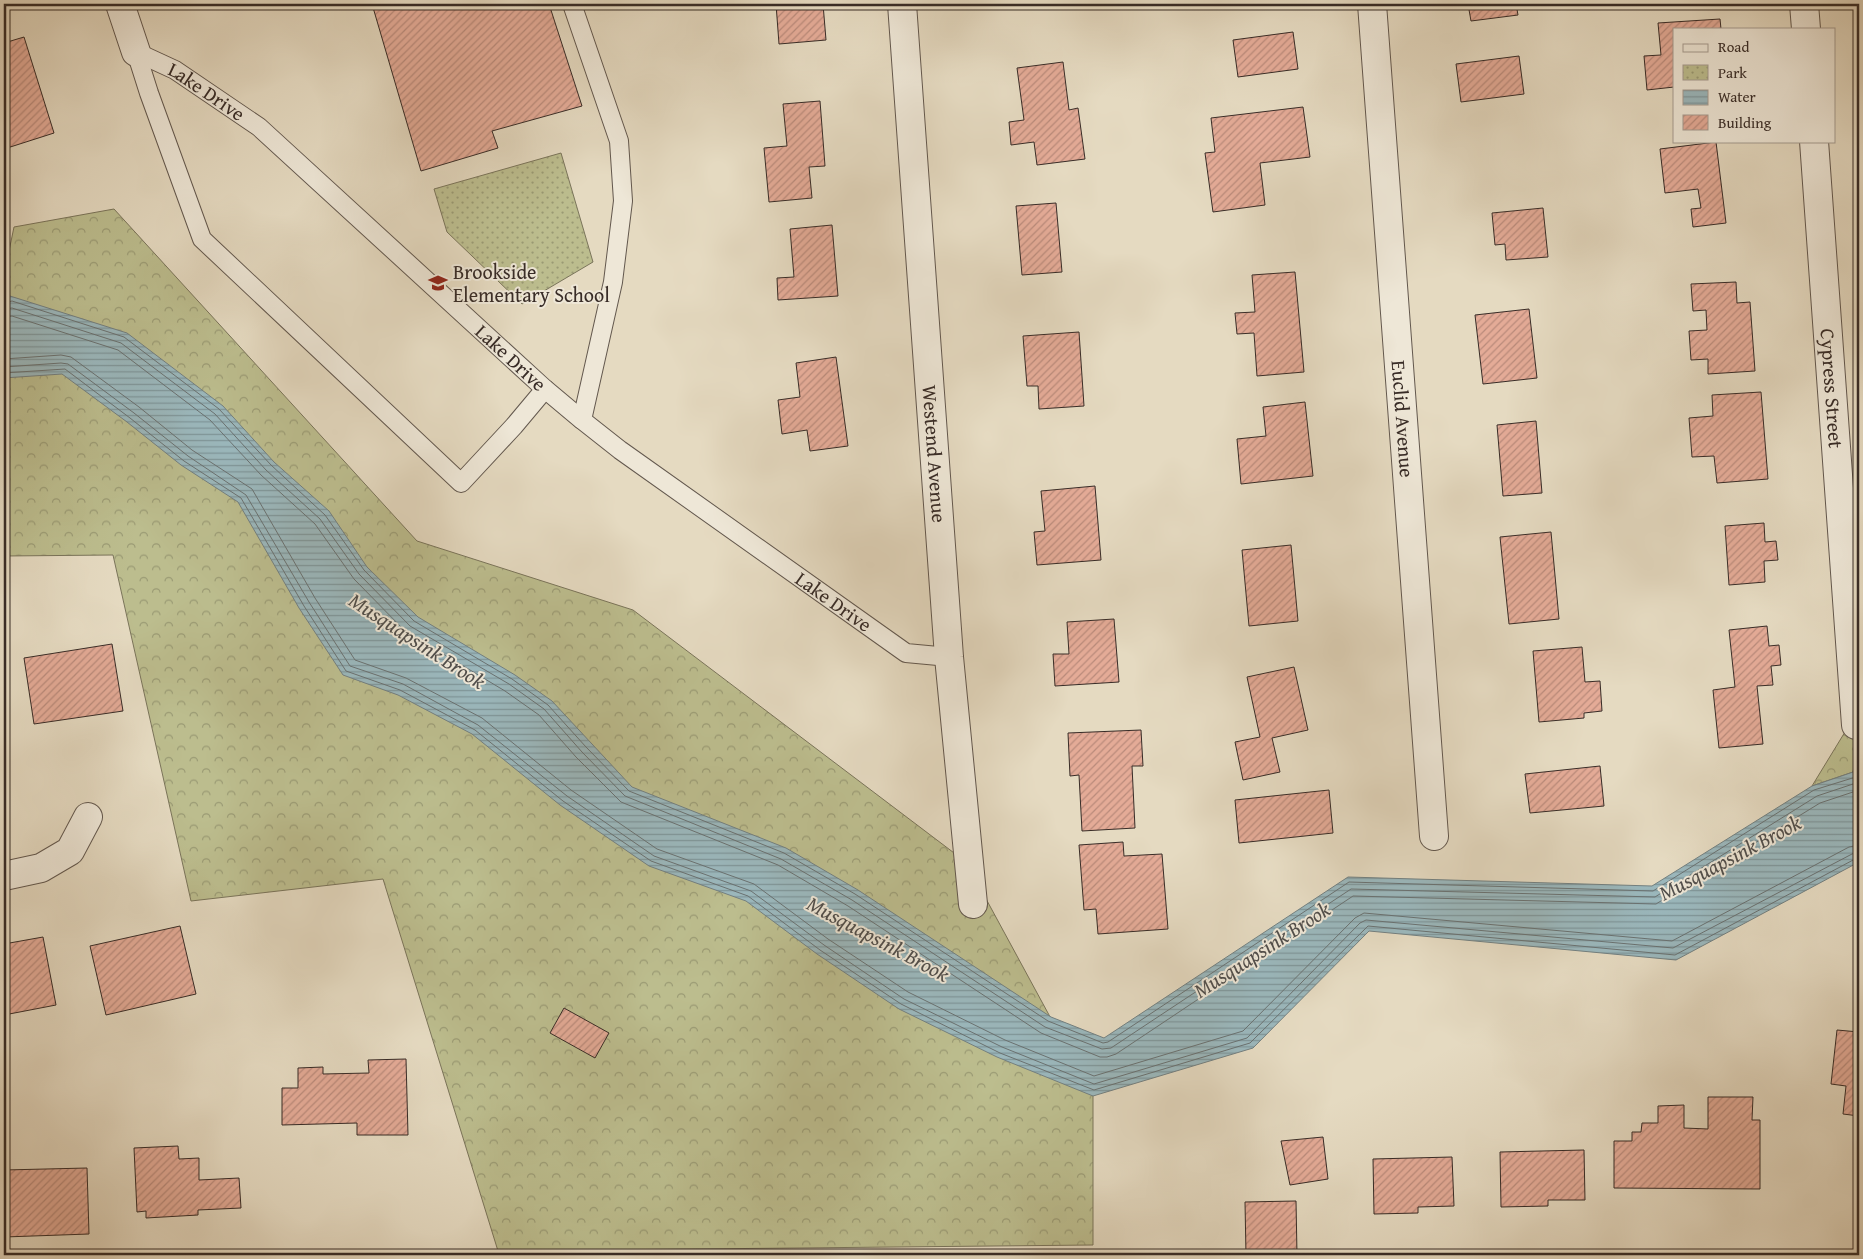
<svg xmlns="http://www.w3.org/2000/svg" width="1863" height="1259" font-family="'Gentium Book Plus',serif">
  <defs>
    <pattern id="forest-crowns" width="20" height="18" patternUnits="userSpaceOnUse" patternTransform="scale(1.25)"><rect width="20" height="18" fill="#bcbd8e"/><path d="M2 6a3 3 0 1 1 6 0M12 15a3 3 0 1 1 6 0" fill="none" stroke="#9a9a74"/></pattern>
    <pattern id="park-dots" width="8" height="8" patternUnits="userSpaceOnUse" patternTransform="scale(1.25)"><rect width="8" height="8" fill="#bcbd8e"/><path d="M2 2h.1M6 6h.1" fill="none" stroke="#9a9a74" stroke-width="1.8" stroke-linecap="round"/></pattern>
    <pattern id="water-rules" width="6" height="5" patternUnits="userSpaceOnUse" patternTransform="scale(1.25)"><rect width="6" height="5" fill="#9bb8bd"/><path d="M0 2.5h6" fill="none" stroke="#7f969a"/></pattern>
    <pattern id="building-hatch" width="6" height="6" patternUnits="userSpaceOnUse" patternTransform="scale(1.25)"><rect width="6" height="6" fill="#e4ab97"/><path d="M-1 1l2-2M0 6l6-6M5 7l2-2" fill="none" stroke="#ba8b7b"/></pattern>
  </defs>
  <rect width="100%" height="100%" fill="#e5dac1"/>
  <filter id="stains"><feTurbulence type="fractalNoise" baseFrequency=".004" numOctaves="4"/><feColorMatrix values="0 0 0 0 .2 0 0 0 0 .09 0 0 0 0 .02 0 0 0 .5 -.17"/></filter>
  <radialGradient id="worn" r=".72"><stop offset=".6" stop-color="#630" stop-opacity="0"/><stop offset="1" stop-color="#630" stop-opacity=".3"/></radialGradient>
  <path fill="url(#forest-crowns)" stroke="#7a745a" d="M114,209L417,541L633,610L966,862L1093,1096V1245L498,1251L383,879L191,901L113,555L4,556V275L14,227Z
    M1859,709V770L1812,786Z"/>
  <path fill="url(#park-dots)" stroke="#7a745a" d="M561,153L593,262L522,304L447,232L434,189Z"/>
  <path fill="url(#water-rules)" stroke="#738081" d="M10,296L127,333L223,406L274,462L329,511L367,567L418,617L515,675L552,701L632,787L786,848L858,890L1051,1017L1104,1038L1348,877L1652,886L1812,786L1859,770V862L1676,960L1369,931L1253,1048L1093,1096L997,1057L899,1009L817,954L746,901L649,866L560,805L472,734L398,695L343,675L299,608L238,502L181,465L127,422L62,374L4,378V299Z"/>
  <g fill="none" stroke-linecap="round" stroke-linejoin="round">
    <path stroke="#6a7272" stroke-width="1" d="M4,303L12,301L124,337L219,409L271,465L325,515L364,570L414,621L512,679L548,705L586,747L629,791L784,853L855,894L1048,1021L1103,1043L1108,1042L1349,882L1653,891L1814,790L1859,776
      M4,309L12,308L121,343L215,414L266,470L320,519L359,574L410,626L509,684L544,709L582,752L625,796L781,859L852,900L1045,1027L1102,1049L1111,1048L1351,889L1655,897L1817,796L1859,782
      M4,317L12,316L118,350L210,420L261,475L315,524L354,579L405,631L505,691L539,715L576,757L621,802L778,865L848,906L1041,1033L1100,1057H1107L1116,1054L1353,896L1656,904L1820,803L1859,790
      M4,359L61,355L71,357L139,407L192,450L252,489L315,598L355,660L406,678L482,718L571,790L657,849L754,884L828,939L908,992L1005,1040L1094,1076L1243,1031L1355,918L1364,913L1672,941L1849,847L1859,845
      M4,367L61,363L68,364L134,413L188,456L246,495L309,602L350,666L403,684L478,725L567,796L654,856L751,891L824,945L904,999L1002,1047L1094,1084L1247,1038L1360,923L1366,920L1673,948L1852,854L1859,852
      M4,373L65,369L130,418L184,461L241,498L304,606L346,671L400,690L475,730L563,801L651,861L748,896L820,950L901,1004L1000,1053L1094,1090L1250,1043L1368,926L1675,955L1855,859L1859,858"/>
  </g>
  <path fill="url(#building-hatch)" stroke="#382c27" d="M372,4H549L582,106L492,131L498,148L421,171Z
    M776,4H823L826,40L779,44Z
    M1003,4H1042L1043,6L1003,8Z
    M1468,4H1516L1518,15L1471,21Z
    M1720,19L1721,29H1674V87L1647,90L1644,56L1661,55L1658,23Z
    M1293,32L1298,69L1238,77L1233,40Z
    M24,37L54,133L4,149V43Z
    M1519,56L1524,94L1461,102L1456,64Z
    M1063,62L1069,110L1078,108L1085,159L1037,165L1034,142L1011,145L1009,122L1024,120L1017,68Z
    M820,101L825,166L809,167L812,198L769,202L764,148L787,146L783,104Z
    M1303,107L1310,157L1260,163L1265,205L1213,212L1205,153L1215,152L1211,118Z
    M1716,142L1726,223L1693,227L1691,209L1701,208L1698,189L1665,193L1660,149Z
    M1056,203L1062,272L1022,275L1016,206Z
    M1543,208L1548,257L1506,260L1505,244L1495,245L1492,213Z
    M832,225L838,296L778,300L777,278L794,277L790,229Z
    M1295,272L1304,372L1257,376L1254,333L1237,334L1235,313L1255,312L1252,275Z
    M1736,282L1737,303L1750,302L1755,371L1708,374V359L1691,360L1689,331L1707,330L1706,310L1693,311L1691,284Z
    M1529,309L1537,378L1483,384L1475,315Z
    M1079,332L1084,406L1039,409L1038,386H1027L1023,336Z
    M836,357L848,446L810,451L807,430L782,434L778,400L800,397L796,363Z
    M1761,392L1768,479L1717,483L1714,456L1692,457L1689,418L1713,416L1712,395Z
    M1305,402L1313,476L1241,484L1237,439L1266,436L1263,407Z
    M1536,421L1542,493L1503,496L1497,425Z
    M1095,486L1101,560L1037,565L1034,532L1045,531L1041,491Z
    M1764,523L1765,542L1776,541L1778,560L1764,561L1765,582L1729,585L1725,526Z
    M1551,532L1559,619L1509,624L1500,537Z
    M1291,545L1298,621L1249,626L1242,550Z
    M1114,619L1119,682L1055,686L1053,654H1069L1067,622Z
    M1767,626L1769,646L1779,645L1781,665L1771,666L1773,685L1757,686L1763,744L1719,748L1713,690L1735,687L1729,630Z
    M112,644L123,711L34,724L24,658Z
    M1582,647L1585,682L1600,681L1602,711L1584,713V718L1539,722L1533,651Z
    M1294,667L1308,730L1272,738L1280,772L1243,780L1235,742L1260,737L1247,677Z
    M1141,730L1143,766H1132L1135,828L1082,831L1079,775L1070,776L1068,733Z
    M1600,766L1604,806L1530,813L1525,774Z
    M1329,790L1333,833L1239,843L1235,800Z
    M1123,842L1124,856L1162,854L1168,929L1098,934L1096,909L1084,910L1079,845Z
    M180,926L196,994L106,1015L90,946Z
    M43,937L56,1005L4,1015V944Z
    M564,1008L609,1033L595,1058L550,1033Z
    M1837,1030L1859,1032V1116L1843,1114L1846,1086L1831,1084Z
    M406,1059L408,1135H357V1123L282,1125V1088H298V1068L323,1067V1074L369,1073L368,1060Z
    M1708,1097H1753L1752,1120H1760V1189L1614,1188V1141H1632V1132H1641L1642,1123H1658V1106L1684,1105V1128L1708,1129Z
    M1323,1137L1328,1179L1290,1185L1281,1141Z
    M178,1146L179,1159L199,1158V1180L239,1178L241,1208L198,1210V1215L146,1218V1211L137,1212L134,1148Z
    M1584,1150L1585,1200H1548V1206L1501,1207L1500,1152Z
    M1452,1157L1454,1206L1418,1207V1213L1374,1214L1373,1159Z
    M87,1168L89,1234L4,1237V1170Z
    M1296,1201L1297,1255H1246L1245,1202Z"/>
  <g fill="none" stroke-linecap="round" stroke-linejoin="round">
    <g stroke="#63584e" stroke-width="20">
      <g id="service">
        <path d="M572,4L619,141L623,201L613,282L582,420"/>
        <path id="s1" d="M136,52L175,70L259,127L545,389L582,420L620,450L906,653L949,657"/>
        <path d="M136,52L149,93L202,239L461,483L514,426L545,389"/>
      </g>
    </g>
    <g stroke="#63584e" stroke-width="30">
      <g id="minor">
        <path d="M120,4L136,52"/>
        <path id="s2" d="M902,4L949,657L973,904"/>
        <path id="s3" d="M1372,4L1434,836"/>
        <path d="M1804,4L1806,29"/>
        <path id="s4" d="M1814,141L1856,725"/>
        <path d="M4,876L41,868L70,851L88,817"/>
      </g>
    </g>
    <use href="#service" stroke="#eee7d7" stroke-width="18"/>
    <use href="#minor" stroke="#eee7d7" stroke-width="28"/>
  </g>
  <defs>
    <g id="school-bare" transform="scale(1.5)"><path d="M0-5L7-2L0 1L-7-2ZM-4 1L0 2.5L4 1V4Q0 6-4 4Z" fill="#8f2418" stroke="#eee7d7" stroke-width="2.5" paint-order="stroke"/></g>
  </defs>
  <g fill-rule="evenodd">
    <use href="#school-bare" x="438" y="283"/>
  </g>
  <g text-anchor="middle" stroke-width="4" stroke-linejoin="round" paint-order="stroke">
    <g font-size="20" fill="#382c27" stroke="#eee7d7">
      <text dy="7" stroke="none"><textPath href="#s1" startOffset="81">Lake Drive</textPath></text>
      <text dy="7" stroke="none"><textPath href="#s1" startOffset="486">Lake Drive</textPath></text>
      <text dy="7" stroke="none"><textPath href="#s4" startOffset="248">Cypress Street</textPath></text>
      <text dy="7" stroke="none"><textPath href="#s3" startOffset="416">Euclid Avenue</textPath></text>
      <text dy="7" stroke="none"><textPath href="#s2" startOffset="451">Westend Avenue</textPath></text>
      <text dy="7" stroke="none"><textPath href="#s1" startOffset="891">Lake Drive</textPath></text>
    </g>
    <g font-size="20" fill="#382c27" stroke="#eee7d7" text-anchor="start">
      <text x="453" y="279">Brookside<tspan x="453" dy="23">Elementary School</tspan></text>
    </g>
    <g font-size="21" font-style="italic" fill="#514f4c" stroke="#eee7d7">
      <text transform="translate(417 641) rotate(33)" y="7">Musquapsink Brook</text>
      <text transform="translate(1730 858) rotate(-28)" y="7">Musquapsink Brook</text>
      <text transform="translate(878 939) rotate(28)" y="7">Musquapsink Brook</text>
      <text transform="translate(1262 950) rotate(-33)" y="7">Musquapsink Brook</text>
    </g>
  </g>
  <rect width="1863" height="1259" fill="none" stroke="#e5dac1" stroke-width="20"/>
  <rect x="5" y="5" width="1853" height="1249" fill="none" stroke="#382c27" stroke-width="2.5"/>
  <rect x="10" y="10" width="1843" height="1239" fill="none" stroke="#382c27"/>
  <rect x="1673" y="28" width="162" height="115" fill="#eee7d7" stroke="#a59c91"/>
  <rect x="1683" y="44" width="25" height="8" fill="#eee7d7" stroke="#a59c91"/>
  <text x="1718" y="52" font-size="15" fill="#382c27">Road</text>
  <rect x="1683" y="65" width="25" height="15" fill="url(#park-dots)" stroke="#a59c91"/>
  <text x="1718" y="78" font-size="15" fill="#382c27">Park</text>
  <rect x="1683" y="90" width="25" height="15" fill="url(#water-rules)" stroke="#a59c91"/>
  <text x="1718" y="102" font-size="15" fill="#382c27">Water</text>
  <rect x="1683" y="115" width="25" height="15" fill="url(#building-hatch)" stroke="#a59c91"/>
  <text x="1718" y="128" font-size="15" fill="#382c27">Building</text>
  <rect width="100%" height="100%" filter="url(#stains)"/>
  <rect width="100%" height="100%" fill="url(#worn)"/>
</svg>
